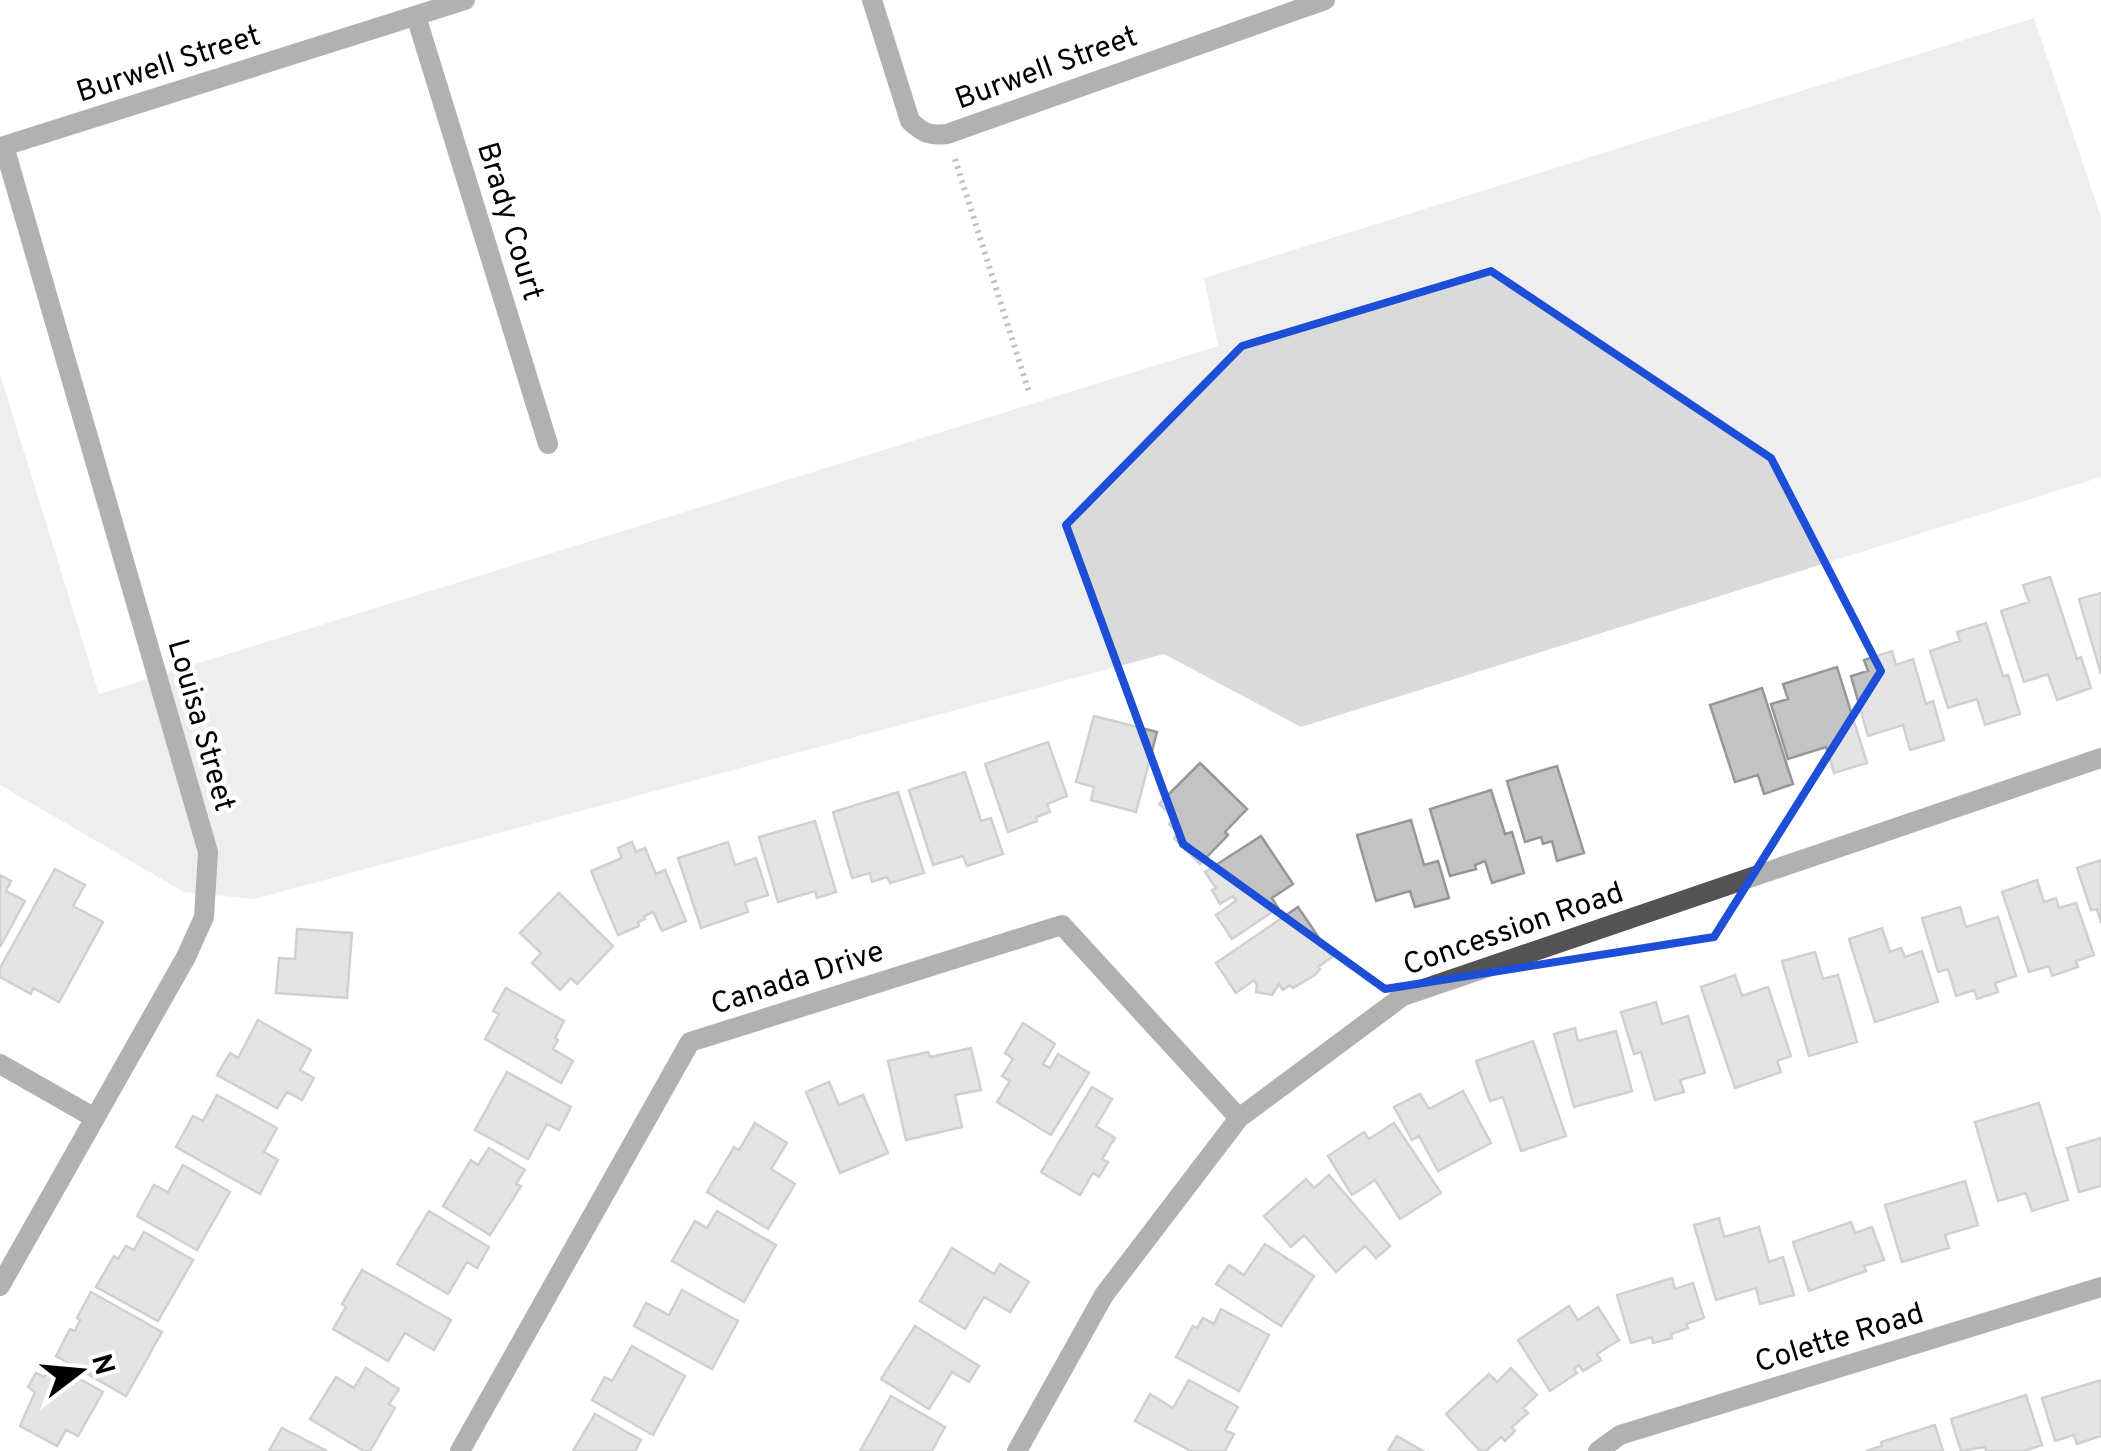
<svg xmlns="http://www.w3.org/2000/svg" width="2101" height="1451" font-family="Overpass,sans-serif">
  <rect width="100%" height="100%" fill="#fff"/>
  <path fill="#dadada" d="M2034,18L2101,217V477L1301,727L1164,654L254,899L184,892L0,785V374L99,694L1218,346L1204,278Z"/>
  <path fill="#c3c3c3" stroke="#979797" stroke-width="2.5" d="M2050,577L2077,659L2081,657L2091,688L2057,700L2048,674L2024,682L2001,611L2029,602L2023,585Z
    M2101,593V674L2079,599Z
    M1986,623L2003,676L2008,675L2020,714L1985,725L1977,699L1948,708L1930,651L1960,641L1957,632Z
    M1892,651L1896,665L1913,659L1926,704L1933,701L1944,740L1910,750L1903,725L1868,736L1851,676L1868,671L1864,660Z
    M1837,667L1867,763L1834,773L1826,747L1788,759L1771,704L1788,699L1783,684Z
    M1762,688L1793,784L1764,794L1758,775L1735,782L1710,705Z
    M1094,716L1157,732L1136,812L1091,800L1094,787L1076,782Z
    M1048,742L1067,796L1047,804L1050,812L1036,817L1037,821L1008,832L985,764Z
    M1200,763L1247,809L1225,832L1228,835L1200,864L1174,838L1179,834L1169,824L1175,819L1159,804Z
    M1557,766L1584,853L1557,861L1552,841L1543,844L1541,837L1525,842L1507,781Z
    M965,772L981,821L991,818L1003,854L967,866L963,856L933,865L909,790Z
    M1491,790L1505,834L1512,832L1524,873L1492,883L1485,861L1475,865L1476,869L1450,876L1430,809Z
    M898,792L924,873L890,883L887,877L872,882L870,873L852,878L833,812Z
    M1411,820L1424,865L1438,861L1449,898L1415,907L1410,891L1376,901L1357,835Z
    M815,821L836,892L817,898L815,891L778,902L759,837Z
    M1261,836L1293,884L1272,898L1278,908L1232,939L1216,915L1236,901L1233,896L1220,904L1212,890L1216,888L1205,872Z
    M632,842L636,852L645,848L656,874L665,870L686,921L662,931L653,912L644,916L645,919L638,922L639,926L618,935L591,871L622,858L618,848Z
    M728,842L735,865L756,858L768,895L745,902L748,912L701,928L678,858Z
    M2101,860V923L2097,909L2091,910L2077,868Z
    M55,869L85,885L73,906L103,922L59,1002L33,988L31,994L0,977V968Z
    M0,875L11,881L6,891L25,901L0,947Z
    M2037,880L2044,902L2056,898L2059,908L2076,903L2094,955L2076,961L2078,967L2052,976L2049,966L2029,972L2002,892Z
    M559,893L613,946L577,984L571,978L560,990L532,963L541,953L520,933Z
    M1298,907L1332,957L1318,967L1320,969L1315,975L1293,988L1290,985L1283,990L1279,984L1272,995L1256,992L1257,985L1254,980L1236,993L1216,963Z
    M1960,907L1966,927L1998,917L2016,976L1995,983L1998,992L1977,999L1974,990L1956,996L1948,969L1938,972L1922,918Z
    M1882,928L1890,952L1901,948L1905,957L1922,951L1938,1002L1875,1022L1849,939Z
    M297,929L352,933L347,998L276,993L279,958L295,959Z
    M1815,952L1823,979L1838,975L1857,1042L1809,1056L1782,961Z
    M1735,975L1742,996L1768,987L1791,1056L1777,1061L1781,1072L1735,1088L1701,987Z
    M506,988L564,1021L555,1038L558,1040L553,1049L573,1061L561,1083L485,1039L499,1014L493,1011Z
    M1656,1002L1662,1024L1688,1016L1705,1073L1680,1080L1684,1092L1655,1100L1641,1052L1634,1054L1621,1012Z
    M258,1020L311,1050L300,1070L314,1078L302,1100L287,1092L277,1108L217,1075L230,1053L238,1058Z
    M1023,1023L1055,1044L1043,1064L1050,1068L1058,1054L1089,1073L1051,1135L997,1102L1010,1081L1002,1076L1013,1059L1005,1053Z
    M1575,1028L1578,1041L1616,1031L1632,1091L1574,1107L1554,1034Z
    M1533,1041L1566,1136L1521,1151L1503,1097L1490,1101L1476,1061Z
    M971,1048L981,1090L955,1095L962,1127L906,1140L888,1061L928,1052L930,1057Z
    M507,1072L571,1107L559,1130L547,1124L528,1159L475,1130Z
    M829,1082L839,1105L863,1095L888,1153L840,1173L806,1092Z
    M1092,1087L1112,1099L1096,1126L1115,1138L1102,1159L1108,1162L1099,1177L1093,1173L1080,1195L1041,1172Z
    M1463,1091L1491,1143L1438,1171L1419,1136L1412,1140L1394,1107L1420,1094L1429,1109Z
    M217,1095L277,1128L264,1152L278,1160L260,1194L176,1147L193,1116L203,1121Z
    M2039,1103L2068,1200L2032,1211L2026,1193L1998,1201L1975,1122Z
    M755,1123L787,1143L771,1169L795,1184L768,1229L707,1192L734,1147L739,1150Z
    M1394,1123L1441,1193L1400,1219L1375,1180L1352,1195L1328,1156L1364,1132L1369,1139Z
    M2101,1138V1186L2079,1192L2067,1148Z
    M489,1148L525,1170L516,1184L521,1186L490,1235L443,1206L471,1160L478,1165Z
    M183,1165L230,1192L197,1250L137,1216L154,1185L168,1192Z
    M1329,1175L1390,1246L1376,1258L1365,1246L1336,1272L1304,1235L1291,1247L1264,1216L1306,1179L1314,1188Z
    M1965,1181L1978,1225L1945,1235L1949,1248L1902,1262L1885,1205Z
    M429,1211L489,1247L477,1268L467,1262L448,1294L397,1264Z
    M717,1211L776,1245L744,1302L672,1261L695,1221L707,1228Z
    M1719,1218L1724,1237L1759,1227L1769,1262L1783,1257L1794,1295L1760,1304L1756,1288L1716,1300L1694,1225Z
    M1851,1222L1855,1233L1872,1227L1884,1260L1864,1266L1866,1271L1809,1291L1793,1242Z
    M144,1232L193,1260L158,1321L96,1287L114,1256L118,1259L126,1246L134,1250Z
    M1265,1244L1314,1276L1281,1326L1216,1284L1229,1265L1244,1275Z
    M952,1248L994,1274L1000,1264L1029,1282L1010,1312L984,1297L965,1329L920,1301Z
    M362,1270L451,1320L434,1350L405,1333L388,1361L333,1329L346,1307L342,1304Z
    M1672,1278L1675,1289L1693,1283L1704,1318L1686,1324L1688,1328L1671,1334L1672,1338L1653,1343L1652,1337L1631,1343L1617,1295Z
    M682,1290L738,1321L712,1369L634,1326L646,1303L669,1315Z
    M91,1292L162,1332L126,1396L56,1356L70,1329L75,1331L80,1320L77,1318Z
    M1569,1306L1578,1320L1598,1307L1619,1340L1597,1354L1601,1360L1583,1371L1579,1365L1574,1369L1577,1373L1550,1391L1518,1340Z
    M1221,1309L1269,1335L1239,1391L1176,1357L1193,1326L1197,1328L1203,1318L1214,1324Z
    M915,1326L979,1366L969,1382L952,1372L929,1409L881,1379Z
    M632,1346L685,1376L653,1435L592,1400L605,1377L612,1381Z
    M53,1364L103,1392L78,1436L66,1430L57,1446L20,1426L35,1392L28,1387L36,1373L44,1377Z
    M366,1368L399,1389L389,1404L395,1408L370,1451H364L310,1419L336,1377L354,1388Z
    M1511,1368L1537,1395L1523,1408L1528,1413L1512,1427L1515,1431L1505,1441L1501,1437L1486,1451H1480L1446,1414L1489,1374L1497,1382Z
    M1189,1380L1238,1407L1225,1430L1234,1434L1225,1451H1191L1135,1421L1150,1394L1173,1408Z
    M2101,1380V1436L2077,1444L2074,1435L2055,1441L2042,1398Z
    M2026,1395L2042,1445L2024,1451H1986L1985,1447L1961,1451L1951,1419Z
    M891,1396L945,1427L932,1451H860Z
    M595,1414L641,1440L635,1451H573Z
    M1935,1425L1943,1451H1866L1882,1446L1881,1442Z
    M282,1428L327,1451H269Z
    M1397,1436L1423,1451H1388Z"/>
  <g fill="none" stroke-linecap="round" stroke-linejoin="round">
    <path stroke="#757575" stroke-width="6" stroke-dasharray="2.5 5" stroke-linecap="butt" d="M955,159L1029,392"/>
    <path stroke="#535353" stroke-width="20" d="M872,0L910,121C923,133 929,136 947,134L1325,0
      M416,16L548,444
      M0,1064L93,1117
      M0,1286L186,957L204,917L208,852L4,146L465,0
      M460,1451L690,1042L1062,925L1239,1118
      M1017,1451L1104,1295L1239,1118L1403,996L2101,758
      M1598,1451L1620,1435L2101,1287"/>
  </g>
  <path d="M0 0H2101V1451H0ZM1491,271L1771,458L1881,671L1714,937L1385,989L1183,844L1066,525L1242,346Z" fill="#fff" fill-opacity=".55" fill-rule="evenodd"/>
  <path fill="none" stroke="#1d4ed8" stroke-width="8" stroke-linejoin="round" d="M1491,271L1771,458L1881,671L1714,937L1385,989L1183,844L1066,525L1242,346Z"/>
  <g text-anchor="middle" stroke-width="9" stroke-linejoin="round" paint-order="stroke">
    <g font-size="30" fill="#000" stroke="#fff">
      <text transform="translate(168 63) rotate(-18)" y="10">Burwell Street</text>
      <text transform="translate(1046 67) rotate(-20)" y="10">Burwell Street</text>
      <text transform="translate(511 221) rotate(73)" y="10">Brady Court</text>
      <text transform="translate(202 725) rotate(74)" y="10">Louisa Street</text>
      <text transform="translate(1513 928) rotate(-19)" y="10">Concession Road</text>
      <text transform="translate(797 977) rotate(-18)" y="10">Canada Drive</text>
      <text transform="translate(1839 1337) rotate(-17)" y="10">Colette Road</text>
    </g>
  </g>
  <g transform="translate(80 1371) rotate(74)" stroke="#ffffff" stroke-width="8" paint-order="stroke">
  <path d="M0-8L18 38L0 25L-18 38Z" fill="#000000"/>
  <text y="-15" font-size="28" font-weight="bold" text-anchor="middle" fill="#000000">N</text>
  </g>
</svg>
